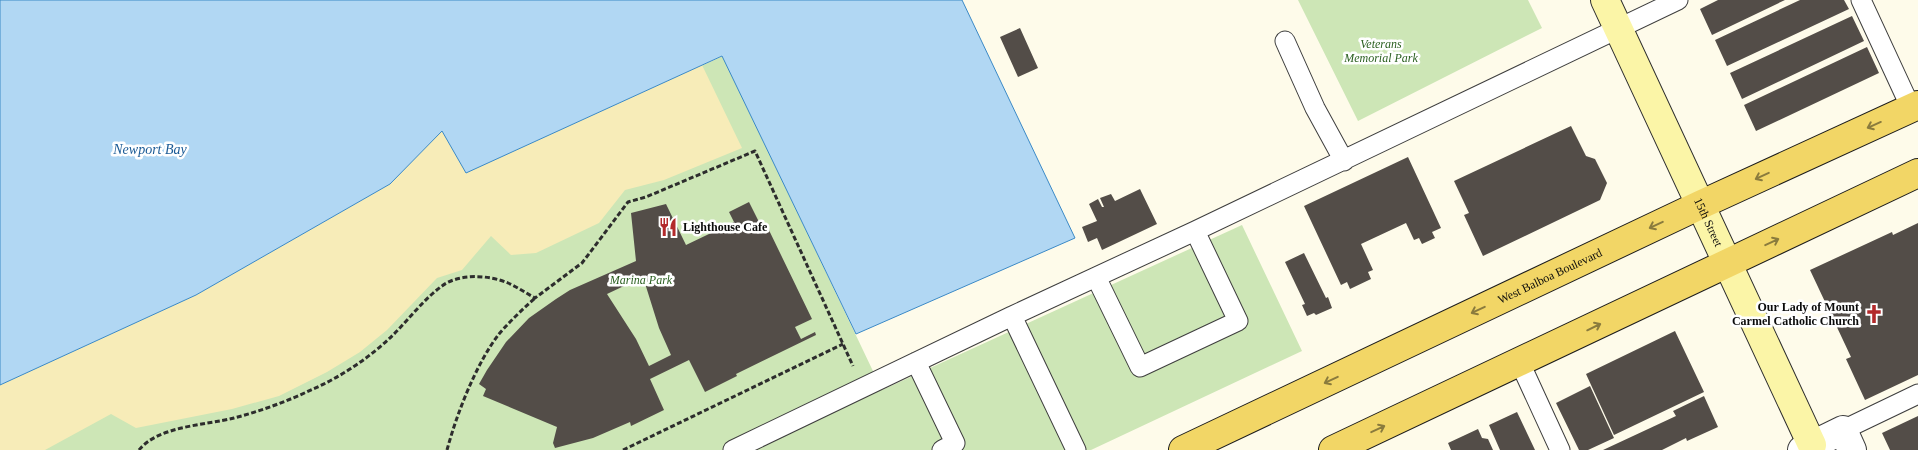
<svg xmlns="http://www.w3.org/2000/svg" width="1918" height="450" font-family="'Times New Roman',serif">
  <rect width="100%" height="100%" fill="#fefbea"/>
  <path fill="#cde6b6" d="M1298,0H1528L1542,28L1358,121Z
    M723,56L882,390L1242,225L1302,351L1091,450H0V385Z"/>
  <path fill="#f7ecb8" d="M702,65L742,148L664,180L625,190L599,223L536,253L511,255L491,236L462,270L437,278L387,330L360,352L327,372L279,396L232,409L136,428L111,414L45,450H0V385L196,295L390,184L442,130L466,173Z"/>
  <path fill="#b1d7f3" stroke="#3b89c6" d="M0,0H962L1075,238L856,334L722,56L466,173L442,131L390,184L196,295L0,385Z"/>
  <path fill="#534d48" fill-rule="evenodd" d="M1718,0H1785L1712,35L1700,9Z
    M1800,0H1844L1849,9L1727,66L1715,40Z
    M1852,16L1864,41L1742,99L1730,73Z
    M1020,28L1038,68L1018,77L1000,37Z
    M1867,47L1879,73L1756,131L1744,105Z
    M1571,126L1586,156L1595,159L1607,183L1600,200L1483,256L1464,215L1469,213L1454,181Z
    M1408,157L1441,228L1432,232L1435,238L1422,244L1419,238L1414,240L1406,223L1361,244L1373,270L1368,272L1371,279L1350,289L1347,282L1341,285L1304,206Z
    M1140,189L1157,224L1102,250L1097,238L1088,242L1082,227L1097,221L1089,204L1098,199L1102,207H1104L1100,198L1111,194L1115,201Z
    M749,202L761,226L766,224L812,319L795,327L801,339L815,332L816,335L736,374L737,376L705,392L689,360L650,379L664,410L631,426L630,422L593,438L555,448L553,443L557,427L483,396L486,389L479,384L487,370L506,342L529,318L556,299L570,290L636,261L631,213L666,204L686,245L734,222L729,212ZM643,277L659,328L671,355L649,366L636,339L607,294Z
    M1918,223V375L1865,400L1846,359L1851,357L1810,270L1892,232L1893,235Z
    M1304,253L1326,298L1328,297L1332,308L1316,315L1314,313L1307,316L1302,305L1305,304L1285,262Z
    M1675,331L1704,392L1614,435L1586,374Z
    M1590,386L1614,438L1588,450H1579L1556,403Z
    M1704,396L1718,427L1687,441L1686,438L1662,450H1603L1676,416L1673,411Z
    M1517,412L1535,450H1500L1489,425Z
    M1918,416V450H1890L1882,433Z
    M1478,429L1482,438L1488,439L1493,450H1451L1448,443Z"/>
  <g fill="none" stroke-linecap="round" stroke-linejoin="round">
    <g stroke="#3e3e3e" stroke-width="21">
      <path id="lane" d="M1861,0L1911,108
        M1285,41L1315,108L1344,161
        M1096,277L1140,367L1238,321L1195,231
        M1012,316L1195,231L1678,0
        M916,362L955,443L942,450
        M1520,363L1560,450
        M1843,430L1918,394
        M733,450L1012,316L1076,450"/>
    </g>
    <g stroke="#3e3e3e" stroke-width="30">
      <path id="street" d="M1802,450L1843,430L1852,450"/>
    </g>
    <g stroke="#2d2d2d" stroke-width="30">
      <g id="secondary">
        <path id="s1" d="M1605,0L1812,445"/>
      </g>
    </g>
    <g stroke="#1c1c1c" stroke-width="30">
      <g id="primary">
        <path id="s2" d="M1183,450L1700,205L1918,105"/>
        <path d="M1333,450L1918,173"/>
      </g>
    </g>
    <path stroke="#2d2d2d" stroke-width="3" stroke-dasharray="5 2.5" stroke-linecap="butt" d="M139,450C158,426 206,425 234,418C261,411 288,401 313,389C341,377 372,356 394,334C410,318 424,299 442,286C459,273 490,275 508,283C517,287 526,293 535,298L582,263L628,202L646,197L755,151L853,366
      M447,450C457,413 476,364 499,334C510,321 523,309 535,298
      M623,450L843,344"/>
    <use href="#lane" stroke="#fff" stroke-width="19"/>
    <use href="#street" stroke="#fff" stroke-width="28"/>
    <use href="#secondary" stroke="#fbf5a7" stroke-width="28"/>
    <use href="#primary" stroke="#f2d666" stroke-width="28"/>
  </g>
  <defs><path id="oneway-shaft" d="M-6 0H5M1.5-3L5.5 0L1.5 3" fill="none" stroke-width="1.6" stroke-linecap="round" stroke-linejoin="round" transform="scale(1.25)"/></defs>
  <g stroke="#8a7b3d">
    <use href="#oneway-shaft" transform="translate(1874 125) rotate(156)"/>
    <use href="#oneway-shaft" transform="translate(1762 176) rotate(155)"/>
    <use href="#oneway-shaft" transform="translate(1656 225) rotate(155)"/>
    <use href="#oneway-shaft" transform="translate(1772 242) rotate(-25)"/>
    <use href="#oneway-shaft" transform="translate(1478 310) rotate(155)"/>
    <use href="#oneway-shaft" transform="translate(1594 327) rotate(-26)"/>
    <use href="#oneway-shaft" transform="translate(1331 380) rotate(155)"/>
    <use href="#oneway-shaft" transform="translate(1378 429) rotate(-25)"/>
  </g>
  <defs>
    <g id="restaurant-bare" transform="scale(1.5)"><path d="M-5-6h1v4h1v-4h1v4h1v-4h1v5L-1.5 .5V6h-2V.5L-5-1ZM5-6V6H3V1.5H1.5Q1.5-4 5-6Z" fill="#b32a2b" stroke="#fff" stroke-width="2.5" paint-order="stroke"/></g>
    <g id="church-bare" transform="scale(1.5)"><path d="M-1.2-6h2.4v3.5h3.3v2.4h-3.3V6h-2.4V-.1h-3.3v-2.4h3.3Z" fill="#b32a2b" stroke="#fff" stroke-width="2.5" paint-order="stroke"/></g>
  </defs>
  <g fill-rule="evenodd">
    <use href="#restaurant-bare" x="668" y="227"/>
    <use href="#church-bare" x="1874" y="314"/>
  </g>
  <g text-anchor="middle" stroke-width="5" stroke-linejoin="round" paint-order="stroke">
    <g font-size="12" font-style="italic" fill="#2a5f1f" stroke="#fff">
      <text x="1381" y="48">Veterans<tspan x="1381" dy="14">Memorial Park</tspan></text>
      <text x="641" y="284">Marina Park</text>
    </g>
    <g font-size="12" fill="#0b0b0b" stroke="#fff">
      <text dy="4" stroke="none"><textPath href="#s1" startOffset="245">15th Street</textPath></text>
      <text dy="4" stroke="none"><textPath href="#s2" startOffset="406">West Balboa Boulevard</textPath></text>
    </g>
    <g font-size="12" font-weight="bold" fill="#0b0b0b" stroke="#fff" text-anchor="start">
      <text x="683" y="231">Lighthouse Cafe</text>
      <text x="1859" y="311" text-anchor="end">Our Lady of Mount<tspan x="1859" dy="14">Carmel Catholic Church</tspan></text>
    </g>
    <g font-size="14" font-style="italic" fill="#1b5b96" stroke="#fff">
      <text x="150" y="154">Newport Bay</text>
    </g>
  </g>
</svg>
